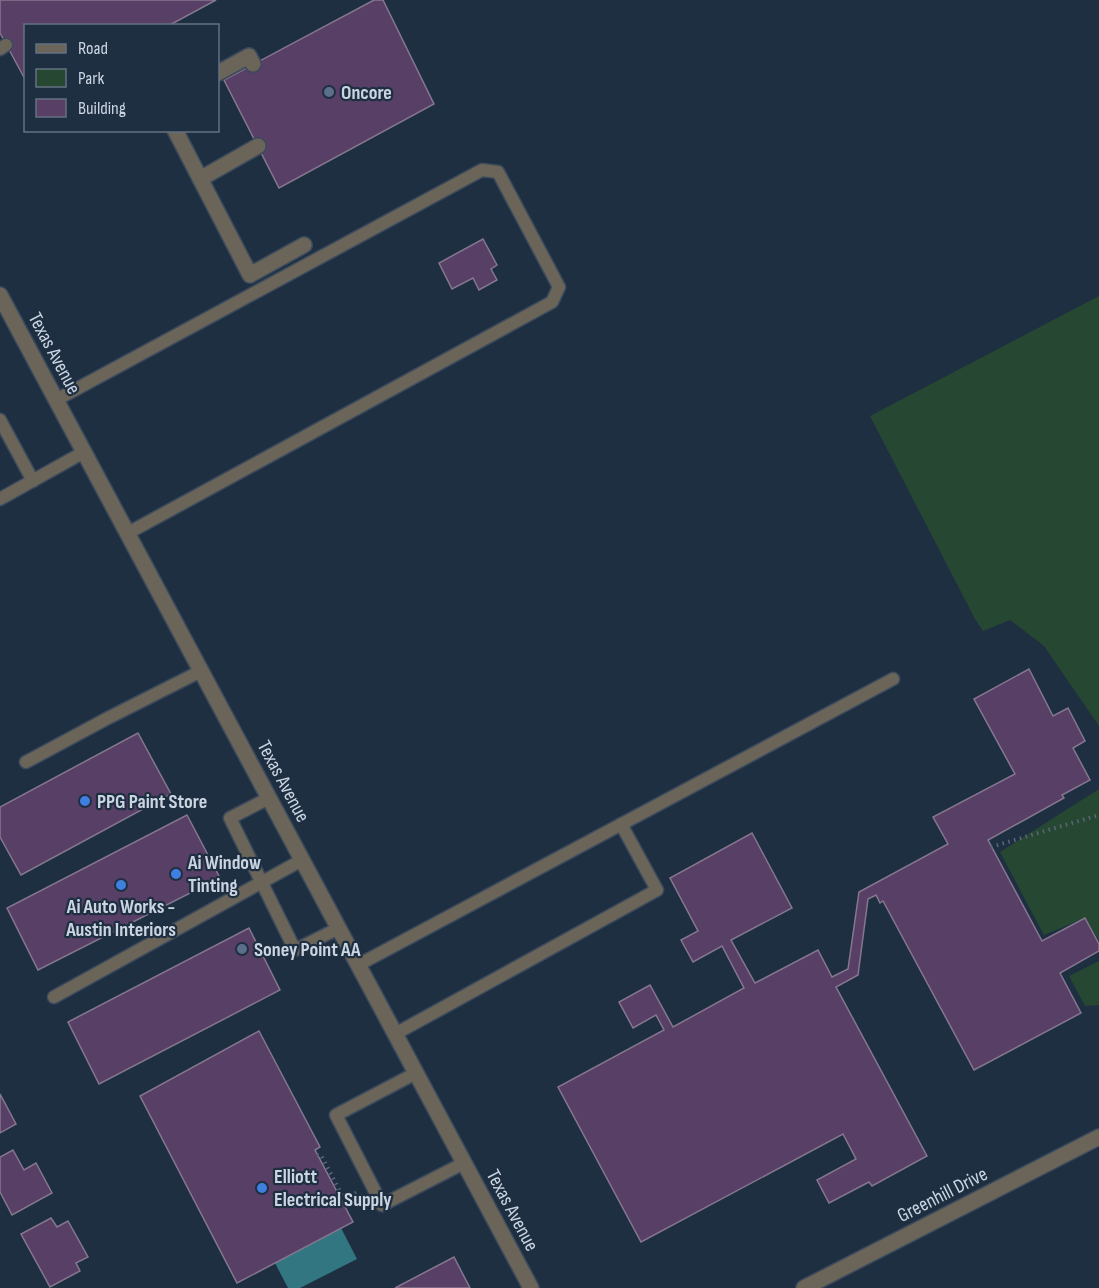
<svg xmlns="http://www.w3.org/2000/svg" width="1099" height="1288" font-family="'Sofia Sans Condensed',sans-serif">
  <rect width="100%" height="100%" fill="#1f2f42"/>
  <path fill="#264732" d="M1099,296V726L1044,646L1010,620L983,631L975,619L870,416Z
    M1099,789V941L1085,918L1044,935L1000,852Z
    M1099,961V1005L1085,1006L1069,976Z"/>
  <path fill="#317680" d="M341,1228L357,1259L300,1288H288L275,1263Z"/>
  <path fill="#583f66" stroke="#85778f" stroke-width="1.5" d="M0,0H216L168,26H26V81L0,33Z
    M374,0H383L434,104L279,188L224,80Z
    M483,239L497,265L491,269L497,280L479,290L473,278L452,289L439,263Z
    M1029,669L1053,716L1068,708L1085,741L1073,748L1090,780L1062,795L1064,798L988,840L1042,941L1085,918L1099,944V951L1060,973L1081,1013L974,1070L883,901L880,903L876,895L868,899L858,975L836,987L927,1156L872,1186L869,1182L829,1203L817,1180L856,1159L843,1134L641,1242L558,1087L664,1030L656,1015L633,1028L619,1002L650,985L673,1027L744,988L722,946L693,962L681,940L698,931L670,878L752,833L792,908L731,940L755,983L818,950L832,977L848,969L859,892L948,844L933,817L1015,774L974,699Z
    M138,733L171,794L21,875L0,837V807Z
    M187,815L220,878L38,970L7,908Z
    M249,928L280,990L99,1084L68,1022Z
    M259,1031L320,1147L315,1150L353,1222L237,1283L140,1096Z
    M0,1094L16,1124L0,1133Z
    M13,1150L24,1170L36,1163L52,1193L12,1215L0,1192V1157Z
    M51,1218L57,1227L68,1221L88,1257L76,1263L80,1271L50,1287L21,1234Z
    M454,1257L470,1288H395Z"/>
  <g fill="none" stroke-linecap="round" stroke-linejoin="round">
    <g stroke="#3b4a5c" stroke-width="15">
      <path id="service" d="M0,49L6,45
        M56,400L482,170L498,172L559,287L552,302L128,533
        M0,420L33,481
        M0,499L84,452
        M26,762L108,718L201,671
        M269,798L230,818L295,950L339,928
        M358,965L893,679
        M54,997L302,860
        M395,1034L657,890L621,824
        M416,1073L336,1115L382,1205L464,1163"/>
    </g>
    <g stroke="#3b4a5c" stroke-width="18">
      <path id="pedestrian" d="M218,73L249,56L253,64
        M175,130L250,275L304,245
        M200,179L258,146"/>
    </g>
    <g stroke="#3b4a5c" stroke-width="18">
      <path id="minor" d="M0,295L531,1288"/>
    </g>
    <g stroke="#3b4a5c" stroke-width="18">
      <path id="tertiary" d="M804,1288L1099,1137"/>
    </g>
    <path stroke="#596778" stroke-width="4" stroke-dasharray="1.5 4.5" stroke-linecap="butt" d="M991,847L1099,815
      M317,1155H321L344,1199L358,1192"/>
    <use href="#service" stroke="#6a6459" stroke-width="12"/>
    <use href="#pedestrian" stroke="#6a6459" stroke-width="15"/>
    <use href="#minor" stroke="#6a6459" stroke-width="15"/>
    <use href="#tertiary" stroke="#6a6459" stroke-width="15"/>
  </g>
  <g fill="#5c6f8a" stroke="#1f2f42" stroke-width="2">
    <circle cx="329" cy="92" r="6"/>
    <circle cx="242" cy="949" r="6"/>
  </g>
  <g fill="#3f7fe0" stroke="#1f2f42" stroke-width="2">
    <circle cx="85" cy="801" r="6"/>
    <circle cx="176" cy="874" r="6"/>
    <circle cx="121" cy="885" r="6"/>
    <circle cx="262" cy="1188" r="6"/>
  </g>
  <g text-anchor="middle" stroke-width="4.5" stroke-linejoin="round" paint-order="stroke">
    <g font-size="20" font-weight="bold" fill="#cbd5e2" stroke="#1f2f42" text-anchor="start">
      <text x="341" y="99">Oncore</text>
      <text x="97" y="808">PPG Paint Store</text>
      <text x="188" y="869">Ai Window<tspan x="188" dy="23">Tinting</tspan></text>
      <text x="121" y="913" text-anchor="middle">Ai Auto Works -<tspan x="121" dy="23">Austin Interiors</tspan></text>
      <text x="254" y="956">Soney Point AA</text>
      <text x="274" y="1183">Elliott<tspan x="274" dy="23">Electrical Supply</tspan></text>
    </g>
    <g font-size="20" fill="#cbd5e2" stroke="#1f2f42">
      <text transform="translate(55 353) rotate(62)" y="7">Texas Avenue</text>
      <text transform="translate(284 781) rotate(62)" y="7">Texas Avenue</text>
      <text transform="translate(942 1194) rotate(-27)" y="7">Greenhill Drive</text>
      <text transform="translate(513 1210) rotate(62)" y="7">Texas Avenue</text>
    </g>
  </g>
  <rect x="24" y="24" width="195" height="108" fill="#1f2f42" stroke="#647182" stroke-width="1.5"/>
  <rect x="36" y="44" width="30" height="9" fill="#6a6459" stroke="#647182" stroke-width="1.5"/>
  <text x="78" y="54" font-size="18" fill="#cbd5e2">Road</text>
  <rect x="36" y="69" width="30" height="18" fill="#264732" stroke="#647182" stroke-width="1.5"/>
  <text x="78" y="84" font-size="18" fill="#cbd5e2">Park</text>
  <rect x="36" y="99" width="30" height="18" fill="#583f66" stroke="#647182" stroke-width="1.5"/>
  <text x="78" y="114" font-size="18" fill="#cbd5e2">Building</text>
</svg>
